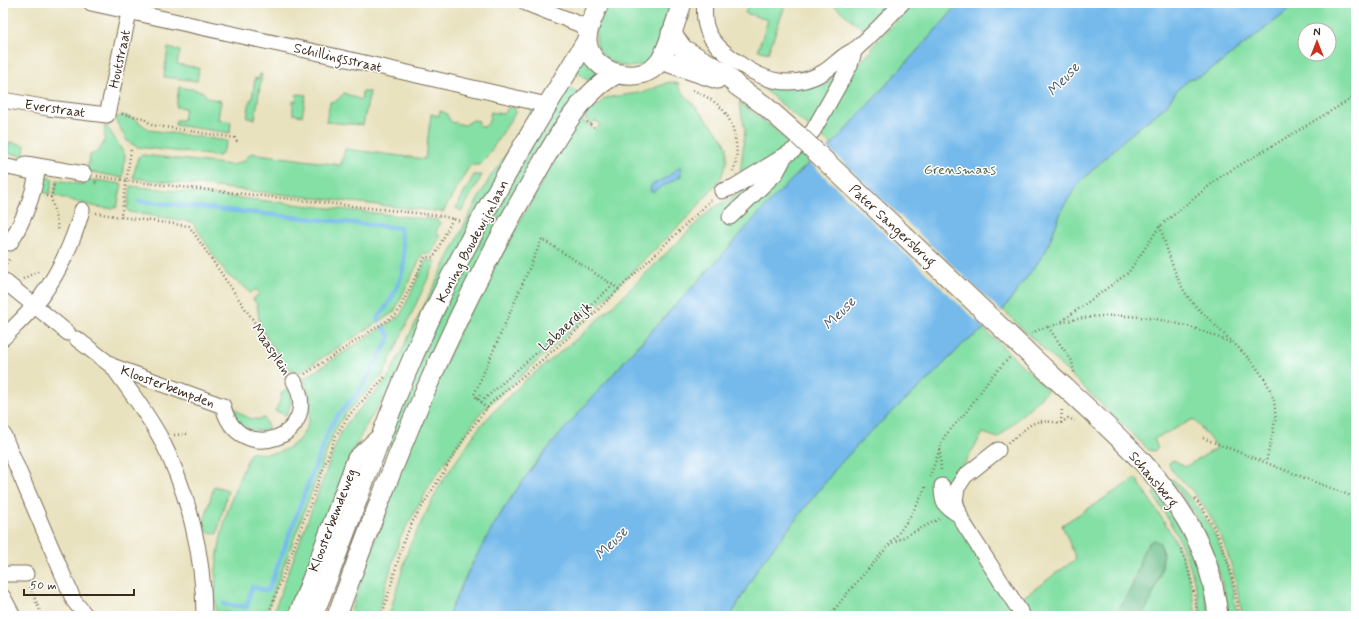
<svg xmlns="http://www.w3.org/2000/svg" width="1359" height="619" font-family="Mynerve,sans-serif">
  <rect width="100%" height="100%" fill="#fff"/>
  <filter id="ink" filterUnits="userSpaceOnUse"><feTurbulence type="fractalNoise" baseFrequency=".025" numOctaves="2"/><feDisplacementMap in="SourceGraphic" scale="8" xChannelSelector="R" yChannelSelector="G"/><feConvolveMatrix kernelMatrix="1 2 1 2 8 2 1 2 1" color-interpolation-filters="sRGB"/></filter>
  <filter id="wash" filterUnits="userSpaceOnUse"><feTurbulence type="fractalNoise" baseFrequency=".012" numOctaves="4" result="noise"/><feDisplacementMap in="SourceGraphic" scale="16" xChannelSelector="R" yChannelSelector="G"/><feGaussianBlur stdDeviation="0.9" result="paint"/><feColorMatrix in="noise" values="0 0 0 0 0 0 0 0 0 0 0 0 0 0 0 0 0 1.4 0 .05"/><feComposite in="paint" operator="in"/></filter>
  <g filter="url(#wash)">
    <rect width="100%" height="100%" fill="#e9e2bf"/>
    <path fill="#85e0a6" stroke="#608562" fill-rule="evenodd" d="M605,3H654L672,10C667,24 661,50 650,60C632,75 597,63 596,38C595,26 601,15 605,3Z
      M749,3H786L768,53L758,50L768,20L745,13Z
      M831,3H884L890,10L866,32Z
      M913,3H960L832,145L818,134L855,67L873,50L871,48Z
      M1298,3H1356V616H1242C1236,573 1224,532 1197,497C1190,486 1175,477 1169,465L1170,462L1174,460L1185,467L1217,448L1194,419L1154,439L1158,448L1154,451L1149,450L1003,310L1046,251L1063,207L1081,181L1126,138L1166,106L1177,90L1190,79L1202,75L1218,65ZM1305,30H1329V54H1305Z
      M168,48L180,51L177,64L199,68L197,81L164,77Z
      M583,54L600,75L592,84L575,70Z
      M848,60L810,128L759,85L779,88L818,81L824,86Z
      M260,74H262L255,119L247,118L250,100H252L255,78L258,79Z
      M669,82L679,84L678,87L722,137L727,147V161L721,178L692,213L581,322L481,412L434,478L399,540L377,616H349L403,460L465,319L578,118L596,130L600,124L595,121L592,124L580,115L589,103L596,108L605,98L645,92Z
      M566,84L581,96L392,452L381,446L450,293Z
      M179,87L202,91L208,98L221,101L218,119L231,122L230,133L175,125L176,120H183L185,108L176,107Z
      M362,92H370L363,125L326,122L330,102L336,101L344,93L361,100Z
      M297,94L306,95L302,116L293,114V101H296Z
      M739,102L772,127L809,162L642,341L537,461L504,508L468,571L448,616H389L409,547L440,485L480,426L522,383L579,337L619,300L710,210L738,194L745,130Z
      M510,106L514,107L516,112L485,160L480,165H470L443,212L133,178L138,157L143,155L232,165L244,161L251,153L341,165L345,149L425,159L431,114L439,116L440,111L446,113L451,122L465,125L473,120L479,121L478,125L484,127L488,124L491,112L503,114Z
      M533,109L539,110L390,390L368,422L353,451L290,616H272L340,434L349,420L387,380L471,212L492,174L500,164Z
      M122,115L135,119L149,130L228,141L221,155L218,156L137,147L127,141L115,119Z
      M106,125L125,155L123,178L87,171L90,155C103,152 107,138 104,126Z
      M9,142L25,145L24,156L8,153Z
      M38,175L53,179L50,194L34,190Z
      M474,175H482L462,211L456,208Z
      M85,179L94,181V184L96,185L97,180L122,184L117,207C108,213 65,198 54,195L57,180L84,185Z
      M131,186L437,220L440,223L436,232L440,237L431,254L423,253L394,312L298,373L286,366L260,327L257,304L253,299L259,294L256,289L250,293L246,288L227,275L192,222L129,212L127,209Z
      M426,260L436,261L383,375L346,413L334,432L265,616H230V613L216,612C211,556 227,502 251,452C298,463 324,419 303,379L400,316Z
      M984,329L1048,390L998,438L983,433L951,485L1019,616H731L759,566L838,466L869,433L934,374L963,344Z
      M290,388L291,402L287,415L275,411L279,403L282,392Z
      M232,406C242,415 251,422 264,418L269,429C247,435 240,424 227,409Z
      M1136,478C1151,503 1169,526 1181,553C1189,573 1193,595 1196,616H1143C1152,596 1167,570 1162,547L1151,541L1144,550L1131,588L1114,616H1033L1022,598L1076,559L1062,525Z
      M1173,479C1215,522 1229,556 1237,616H1228C1221,566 1204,519 1170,481Z
      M214,486L228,490L217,534L202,530Z
      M1154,491C1159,494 1163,502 1167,508C1191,540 1201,577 1210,616H1201C1194,565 1180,537 1153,494Z"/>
    <path fill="#6cbe8b" stroke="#547454" d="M1154,540L1160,543C1169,564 1152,597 1143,616H1114C1121,603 1131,592 1136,578C1140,566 1140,546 1154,540Z"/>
    <path fill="#75baeb" stroke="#587284" d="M960,3H1298L1218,65L1202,75L1190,79L1177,90L1166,106L1126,138L1081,181L1063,207L1046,251L1003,310L984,329L963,344L934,374L869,433L838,466L759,566L731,616H448C464,578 483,542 505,507C531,466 564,429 597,392C632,352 668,313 705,274C745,230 784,181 832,145Z
      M680,166L681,176L653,192L650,191L651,185L667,177Z"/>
    <path fill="#e9e2bf" d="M827,147L1003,313L986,330L808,161Z"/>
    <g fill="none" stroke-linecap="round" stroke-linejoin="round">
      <path stroke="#75baeb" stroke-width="4.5" d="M139,201L400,228C401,239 405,251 404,262C402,282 390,304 377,319L379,321
        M224,604L247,607L252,587L268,591L328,432L337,416L359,392L390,337L383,327"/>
    </g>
  </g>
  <g filter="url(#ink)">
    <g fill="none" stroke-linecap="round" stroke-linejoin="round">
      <g stroke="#786a56" stroke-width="17">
        <path id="minor" d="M91,3L347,59L547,105
          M526,3L589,28
          M705,3C702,30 711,43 733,59C761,80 790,91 822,73C831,68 837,61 844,56C848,53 853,51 857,48C873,34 888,18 902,3
          M3,100L48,108L107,115L131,3
          M26,164L84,174
          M3,166L37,173C33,197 23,221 10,243L3,239
          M722,191L734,187L794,150L813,131L850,65L855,49
          M730,217L776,173L783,160
          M3,280L68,333
          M3,338C13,328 24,318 33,307C56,280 73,243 82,210
          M77,339L112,366L223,406C238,468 325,437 294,381
          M112,366C129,389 146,412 160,437C188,491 204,555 204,616
          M3,434L74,601L86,616
          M998,450L965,476L957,488L955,501L962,521L1023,616
          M942,486C942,504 944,506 959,515
          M3,574H26
          M3,597L13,616
          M296,616L355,458L381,434"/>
      </g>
      <g stroke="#786a56" stroke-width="21">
        <path id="major" d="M599,3C595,14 586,29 587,41C590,74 641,88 660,61C668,49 677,17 682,3
          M671,33L683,49L725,73L737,86L764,105L799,136
          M661,60L717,79
          M1045,369C1098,419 1166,473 1197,540C1209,564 1215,590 1218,616
          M313,616C351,522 382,425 424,332C470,231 529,135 587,40
          M337,616C391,465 451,317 533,179C553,144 580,92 617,74"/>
      </g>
      <path stroke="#786a56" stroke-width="2.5" stroke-dasharray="1 3" stroke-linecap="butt" d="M693,90C703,95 714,100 722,109C735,122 741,155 733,171
        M122,114L143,118L152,125L235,138L238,144
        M587,122L594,127
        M131,150L121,217L189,226L287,370
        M97,176L128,181L442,216L461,221
        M46,196L51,197L54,184
        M51,197L59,232
        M96,213L121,217
        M1160,226C1167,249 1174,274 1186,294C1192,304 1203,313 1211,321C1237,349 1279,377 1275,420C1273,434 1269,448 1266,462
        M4,267L10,258
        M23,279L40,270
        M1062,321L1128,273L1160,226L1220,177L1356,96
        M1048,327L1072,361L1074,373
        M1032,334C1037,329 1047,327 1054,325C1112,306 1180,318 1233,344
        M305,374L397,314L425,257H434L453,218
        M477,399L481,393
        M481,402L613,285
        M487,409L474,395L542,239L619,289
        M1061,423L1062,408
        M174,435L187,434
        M1203,438L1356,498
        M1008,443C1033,425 1028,418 1061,423L1068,418L1075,421
        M940,449L941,472
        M930,477L944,437L966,412L991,377L1010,357
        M1195,499C1222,532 1234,574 1239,616
        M892,543L939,519
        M1181,549L1191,577L1198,616
        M30,587L42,616
        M268,616L336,435L351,413L385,377
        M382,616L404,540L413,521L467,434L491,403L576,331L711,200
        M830,616C861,571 906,537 926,485"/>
      <use href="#minor" stroke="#fff" stroke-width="15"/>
      <use href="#major" stroke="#fff" stroke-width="19"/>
      <g stroke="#786a56" stroke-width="21" stroke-linecap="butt">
        <path id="major-bridge" d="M799,136L1045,369"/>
      </g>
      <use href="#major-bridge" stroke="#fff" stroke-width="19"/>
    </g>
  </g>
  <g text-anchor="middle" stroke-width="3" stroke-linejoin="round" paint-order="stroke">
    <g font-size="14" fill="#3b2a1e" stroke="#fff">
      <text transform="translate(338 57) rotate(13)" y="5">Schillingsstraat</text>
      <text transform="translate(119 59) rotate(-78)" y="5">Houtstraat</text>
      <text transform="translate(55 108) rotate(8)" y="5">Everstraat</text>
      <text transform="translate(893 225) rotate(43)" y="5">Pater Sangersbrug</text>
      <text transform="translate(472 241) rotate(-62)" y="5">Koning Boudewijnlaan</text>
      <text transform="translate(565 326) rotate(-42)" y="5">Labaerdijk</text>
      <text transform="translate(272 349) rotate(56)" y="5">Maasplein</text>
      <text transform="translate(168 386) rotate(20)" y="5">Kloosterbempden</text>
      <text transform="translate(1154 479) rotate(50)" y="5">Schansberg</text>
      <text transform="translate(332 520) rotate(-69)" y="5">Kloosterbemdeweg</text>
    </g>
    <g font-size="14" fill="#516147" stroke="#fff">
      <text x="960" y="174">Grensmaas</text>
    </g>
    <g font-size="15" font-style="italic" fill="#4f5c66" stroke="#fff">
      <text transform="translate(1063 79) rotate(-47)" y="5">Meuse</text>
      <text transform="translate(839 313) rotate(-45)" y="5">Meuse</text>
      <text transform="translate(611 543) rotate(-45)" y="5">Meuse</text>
    </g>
  </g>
  <rect width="1359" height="619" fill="none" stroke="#fff" stroke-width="16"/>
  <g transform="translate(1317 42)"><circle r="19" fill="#ffffff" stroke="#b1aaa5"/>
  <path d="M0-3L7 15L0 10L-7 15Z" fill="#c8321e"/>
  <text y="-6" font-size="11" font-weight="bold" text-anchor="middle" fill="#3b2a1e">N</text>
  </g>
  <path d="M24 589v6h110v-6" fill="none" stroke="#3b2a1e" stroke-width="2"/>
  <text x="30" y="589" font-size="12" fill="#3b2a1e" stroke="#ffffff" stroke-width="3" paint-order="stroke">50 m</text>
</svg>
